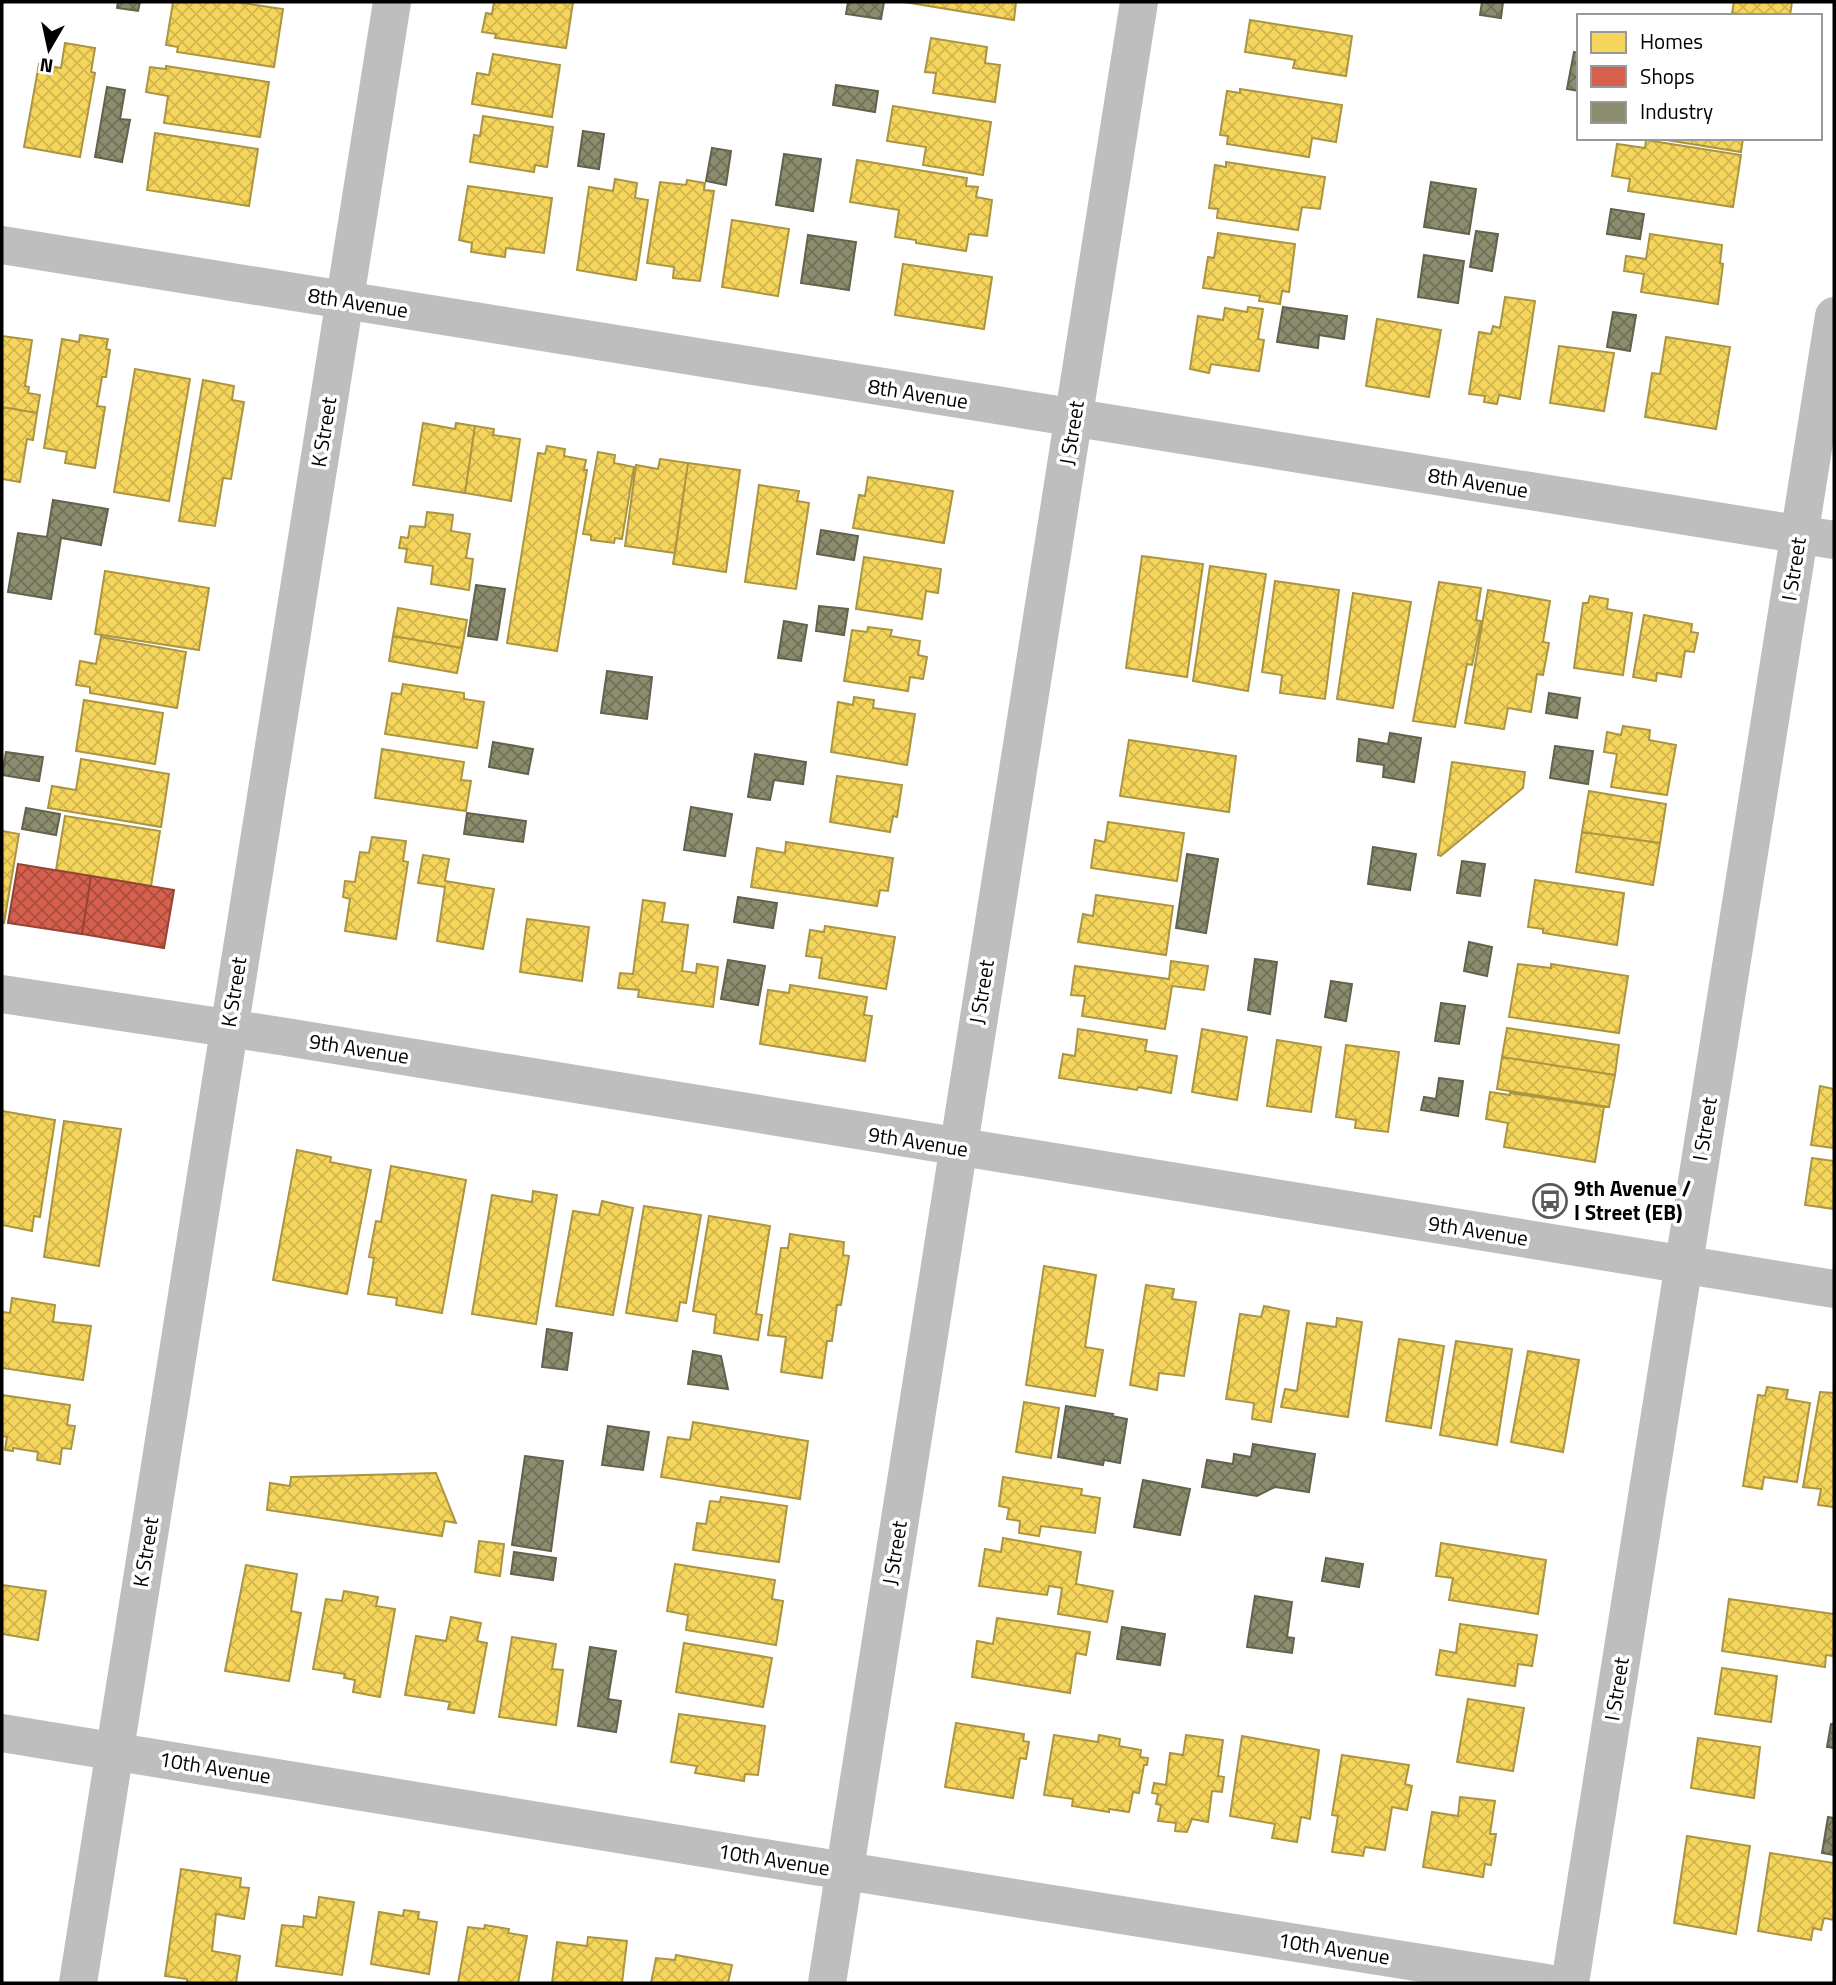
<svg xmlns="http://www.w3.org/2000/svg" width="1836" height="1985" font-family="'Titillium Web',sans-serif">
  <defs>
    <pattern id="homes-cross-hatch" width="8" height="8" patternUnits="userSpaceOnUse" patternTransform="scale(1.75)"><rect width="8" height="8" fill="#f6d55c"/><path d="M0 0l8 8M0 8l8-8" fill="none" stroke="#d1b54e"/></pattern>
    <pattern id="shops-cross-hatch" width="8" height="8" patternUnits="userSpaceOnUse" patternTransform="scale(1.75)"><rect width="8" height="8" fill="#d6604d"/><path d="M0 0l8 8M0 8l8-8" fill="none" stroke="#ab4d3e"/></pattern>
    <pattern id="industry-cross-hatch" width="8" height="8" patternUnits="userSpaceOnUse" patternTransform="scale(1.75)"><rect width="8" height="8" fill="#8c8c6e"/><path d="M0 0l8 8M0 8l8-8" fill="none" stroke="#707058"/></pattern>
  </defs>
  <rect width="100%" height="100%" fill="#fff"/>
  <path fill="url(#homes-cross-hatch)" stroke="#ac9540" stroke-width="2" d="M173,2H236L283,9L274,67L177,52L178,47L166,45Z
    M494,2H573L566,48L495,38L496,34L482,32L486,13L492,14Z
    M904,2H1016L1014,20Z
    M1734,2H1792L1790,16H1750L1732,13Z
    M1250,20L1352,36L1346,76L1293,68L1295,60L1245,52Z
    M931,38L987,47L985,63L1000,65L995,102L933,93L936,73L925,72Z
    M65,43L95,48L91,72L95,73L80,157L24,147L39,64L61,68Z
    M493,54L560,65L552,117L472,104L477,73L489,75Z
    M166,66L269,82L260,137L164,123L168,96L146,92L150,67L166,69Z
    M1240,89L1342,105L1336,142L1312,138L1309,157L1227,144L1228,136L1220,135L1227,91L1240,93Z
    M893,106L991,122L983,175L923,165L926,147L887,141Z
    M483,116L553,127L547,167L535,165L534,172L470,162L474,135L480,136Z
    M155,133L258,149L249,206L147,190Z
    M1654,138H1743L1741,152Z
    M1646,140L1741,155L1733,207L1628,191L1630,179L1612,176L1617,144L1645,148Z
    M857,160L967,178L966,186L978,187L976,197L992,200L987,236L969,234L966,251L916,243V240L895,237L899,210L850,202Z
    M1226,162L1325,177L1320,209L1302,207L1298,230L1217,218L1218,209L1209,208L1215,165L1226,167Z
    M615,179L637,183L635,198L648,200L636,280L577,270L589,187L613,191Z
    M687,180L705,183L704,190L714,191L700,281L673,278L674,267L647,263L660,182L686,185Z
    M468,186L552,198L544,253L506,248L505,257L471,252L472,243L459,240Z
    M732,220L789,229L778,296L722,287Z
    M1218,233L1295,244L1289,292L1282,291L1280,304L1259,301L1260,296L1203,288L1208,257L1214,258Z
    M1650,234L1722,245L1720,263L1723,264L1718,304L1641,292L1644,274L1624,271L1626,256L1646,259Z
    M903,264L992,277L984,329L895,315Z
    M1505,297L1535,301L1520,399L1499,395L1497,404L1484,402L1485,396L1469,394L1479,332L1491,334L1493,326L1500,328Z
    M1248,307L1263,309L1258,339L1264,340L1259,371L1211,364L1209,373L1190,369L1198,316L1223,320L1225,308L1247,312Z
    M1377,319L1441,330L1429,397L1366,386Z
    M80,335L108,339L106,349L110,350L106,377H102L97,406L105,407L95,468L65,463L67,452L44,448L62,339L79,342Z
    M2,336L32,340L25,386L29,387L28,393L40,395L37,413L2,407Z
    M1666,337L1730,347L1716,429L1645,417L1652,373L1660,374Z
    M1559,346L1614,353L1604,411L1550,403Z
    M135,369L190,379L169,501L114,492Z
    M203,380L234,386L232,400L244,402L231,479L223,478L215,526L179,521Z
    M2,407L37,413L33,440L27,439L20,482L2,479Z
    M423,423L455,429L456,423L475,426L465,493L413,485Z
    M475,426L494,429L493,435L520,439L511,501L465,493Z
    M547,446L565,449L564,456L586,460L584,470H587L557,651L507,643L538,453L545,454Z
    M598,452L615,455L614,463L634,467L622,539L615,538L614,543L591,540V535L583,534Z
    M660,459L688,463L675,553L625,546L636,465L658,469Z
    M688,463L740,470L726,572L673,564Z
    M868,477L953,491L944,543L853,528L859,495L865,496Z
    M759,485L799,491L797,501L809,503L796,589L745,582Z
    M427,512L453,515L451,531L470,534L466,558L473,559L469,590L431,584L433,566L405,562L407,549L399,548L401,537L408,538L410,526L425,527Z
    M1142,556L1203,564L1187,677L1126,668Z
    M864,557L941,569L938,593L926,591L922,619L856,609Z
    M1210,566L1266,574L1248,691L1193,681Z
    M105,571L209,588L199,650L95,634Z
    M1275,581L1339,590L1325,699L1280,693L1282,675L1262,672Z
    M1439,582L1481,588L1476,620L1481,621L1472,665L1467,664L1455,727L1413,721Z
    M1488,590L1550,601L1543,642L1549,643L1543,675L1537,674L1531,712L1508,708L1504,729L1465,723Z
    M1353,593L1411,602L1393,708L1337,699Z
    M1590,596L1608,599L1607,609L1632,613L1623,675L1574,668L1583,603H1588Z
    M398,608L467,620L462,648L393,636Z
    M1644,615L1692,624L1691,632L1698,633L1694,652L1685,651L1681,677L1657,673L1656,681L1633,677Z
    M868,627L892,630L890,636L920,641L918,655L927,657L923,679L910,677L908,691L844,681L852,630L867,632Z
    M393,636L462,648L457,673L389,661Z
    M101,637L186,652L177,708L90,693V687L76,685L80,661L96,664Z
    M403,684L464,693V699L484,702L477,748L385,734L392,693L401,694Z
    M854,697L874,700L873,708L915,714L907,765L831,752L838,702L853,705Z
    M84,700L163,713L155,764L76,751Z
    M1623,726L1650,730L1649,740L1676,745L1667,795L1611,787L1617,754L1604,752L1607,732L1621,735Z
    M1129,740L1236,756L1229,812L1120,796Z
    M382,749L464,762L461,780L471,781L466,811L375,798Z
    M81,759L169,774L161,827L48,808L52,786L76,790Z
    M1452,762L1525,772L1523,788L1441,856L1438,855Z
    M837,776L902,785L897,817L893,816L890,832L830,822Z
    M1589,791L1666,804L1660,843L1582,832Z
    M65,816L160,831L151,886L56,870Z
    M1108,822L1184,833L1177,881L1091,868L1095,840L1105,842Z
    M2,831L19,834L4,923H2Z
    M1582,832L1660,843L1653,885L1576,872Z
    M372,837L406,841L403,861L408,862L396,939L345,931L350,899L343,897L345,881L355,882L360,852L369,853Z
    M786,842L893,858L888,891L880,890L877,906L751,887L757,848L785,853Z
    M423,855L449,859L445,881L494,889L483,949L437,941L445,887L418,883Z
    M1535,880L1624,893L1617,945L1543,933V929L1528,927Z
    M1096,895L1173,906L1166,955L1078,942L1083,914L1093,916Z
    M643,900L665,903L662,922L688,925L682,971L696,973L697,964L718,967L713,1007L638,997L639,990L618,988L620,973L633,974Z
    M527,919L589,927L582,981L520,972Z
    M825,926L895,937L886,989L819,978L822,958L806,956L810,930L824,932Z
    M1171,961L1208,966L1204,990L1172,986L1165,1029L1082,1016L1085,996L1071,995L1075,966L1169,979Z
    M1518,964L1551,968V964L1628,976L1619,1033L1509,1017Z
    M790,985L867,997L864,1015L872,1016L865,1061L760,1044L768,990L789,993Z
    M1507,1028L1619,1045L1615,1075L1502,1057Z
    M1078,1029L1147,1040L1145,1051L1177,1056L1171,1093L1138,1087L1137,1090L1059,1078L1063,1054L1075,1056Z
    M1202,1029L1247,1037L1237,1100L1192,1092Z
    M1277,1040L1321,1047L1311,1112L1267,1106Z
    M1346,1045L1399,1052L1388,1132L1355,1128L1356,1120L1336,1117Z
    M1502,1057L1615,1075L1609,1107L1497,1089Z
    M1820,1086L1834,1089V1148L1811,1145Z
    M1490,1092L1510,1095V1093L1604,1107L1595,1162L1504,1147L1508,1123L1486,1119Z
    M2,1111L55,1120L40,1217L34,1216L32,1231L2,1225Z
    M64,1121L121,1129L99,1266L44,1257Z
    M297,1150L331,1157L330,1162L371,1170L347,1294L273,1280Z
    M1812,1158L1834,1161V1209L1805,1205Z
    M391,1166L466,1180L442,1313L396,1305L397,1298L368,1294L374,1258L369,1257L376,1221L381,1222Z
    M533,1191L557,1195L536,1324L472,1314L492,1195L532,1202Z
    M602,1201L633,1208L613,1315L556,1306L573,1211L599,1215Z
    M644,1206L701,1215L686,1303L680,1302L677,1321L626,1313Z
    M709,1216L770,1226L756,1314L762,1315L758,1340L714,1333L716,1315L693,1311Z
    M790,1234L844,1242L843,1255L849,1256L841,1305H837L832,1341H827L822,1378L781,1372L786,1337L768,1335L781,1248H788Z
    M1044,1266L1096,1275L1085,1347L1103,1350L1095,1396L1026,1385Z
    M1146,1285L1174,1289L1172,1299L1196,1302L1184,1376L1159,1373L1157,1390L1130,1385Z
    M12,1298L55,1305L53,1322L91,1326L83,1380L2,1368V1312L10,1313Z
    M1264,1306L1289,1311L1271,1422L1252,1419L1254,1403L1226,1399L1240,1314L1261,1317Z
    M1337,1318L1362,1322L1348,1417L1281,1407L1285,1389L1297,1391L1307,1323L1336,1327Z
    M1399,1339L1444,1346L1431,1428L1386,1421Z
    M1456,1341L1512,1349L1497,1445L1440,1435Z
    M1528,1351L1579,1360L1563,1452L1511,1442Z
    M1767,1387L1788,1390L1786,1399L1810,1403L1797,1482L1764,1477L1762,1489L1743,1486L1758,1395L1765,1396Z
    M1820,1392L1834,1393V1507L1818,1505L1821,1489L1803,1487Z
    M2,1395L70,1405L67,1425L75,1426L71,1449L62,1448L60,1464L37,1460L38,1452L13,1448V1451L5,1450L7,1437L2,1436Z
    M1024,1402L1059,1408L1051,1458L1016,1452Z
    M693,1422L808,1441L800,1499L661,1477L668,1437L690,1440Z
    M436,1473L456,1523L445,1521L442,1536L267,1510L270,1483L290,1486L291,1477Z
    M1003,1477L1082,1489L1081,1495L1100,1498L1095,1533L1041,1526L1039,1536L1019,1533L1020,1521L1007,1519L1009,1508L999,1506Z
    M721,1497L787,1506L779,1562L693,1550L697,1523L706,1524L710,1501L720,1502Z
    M1003,1538L1081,1552L1076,1584L1113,1591L1107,1622L1058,1614L1062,1588L1049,1586L1047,1595L979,1586L985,1549L1001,1552Z
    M479,1541L504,1544L500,1576L475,1572Z
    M1441,1543L1546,1560L1538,1614L1449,1600L1453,1578L1436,1576Z
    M675,1564L775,1580L772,1599L783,1601L776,1645L686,1630L688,1615L667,1611Z
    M246,1565L297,1574L291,1611L301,1613L289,1681L225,1671Z
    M2,1585L46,1591L38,1640L2,1634Z
    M344,1591L378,1597L376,1606L395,1609L380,1697L353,1692L355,1680L344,1678L345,1674L313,1669L326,1599L342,1601Z
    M1729,1599L1834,1614V1656L1826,1655L1825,1667L1722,1651Z
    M451,1617L481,1623L477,1641L487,1643L474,1713L448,1709L450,1702L405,1695L416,1636L446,1641Z
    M997,1618L1090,1632L1086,1655L1076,1653L1070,1693L972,1677L977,1641L993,1644Z
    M1460,1624L1537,1635L1532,1666L1518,1664L1515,1686L1436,1675L1440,1650L1456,1653Z
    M512,1637L556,1644L552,1669L563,1670L556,1725L499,1717Z
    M684,1643L772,1658L763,1707L676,1692Z
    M1722,1668L1777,1676L1771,1722L1715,1714Z
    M1468,1699L1524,1708L1513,1771L1457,1762Z
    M679,1714L765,1726L758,1775L745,1774L744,1781L695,1773L697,1766L671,1762Z
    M956,1723L1024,1734L1023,1741L1029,1742L1026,1759L1020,1758L1013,1798L945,1787Z
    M1054,1735L1098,1742L1099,1735L1120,1739L1119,1746L1141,1750L1140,1757L1148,1758L1147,1765H1144L1139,1793L1133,1792L1129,1812L1109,1809V1812L1072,1806L1073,1799L1044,1795Z
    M1186,1735L1223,1740L1218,1776L1224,1777L1222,1792L1212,1791L1208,1822L1192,1819L1187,1832L1175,1831L1176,1823L1158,1821L1161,1805L1156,1804L1158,1794L1152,1793L1154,1783L1166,1785L1170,1753L1183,1755Z
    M1242,1736L1319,1750L1310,1819L1301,1817L1297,1842L1272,1838L1275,1824L1230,1816Z
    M1698,1738L1760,1747L1754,1798L1691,1788Z
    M1342,1755L1409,1765L1405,1784L1412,1786L1407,1810L1392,1807L1385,1850L1365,1847L1363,1856L1332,1852L1338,1816L1332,1815Z
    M1460,1797L1495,1801L1490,1834H1496L1491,1865L1485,1864L1483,1877L1423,1867L1432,1812L1458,1816Z
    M1687,1836L1750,1846L1736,1934L1674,1923Z
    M1770,1853L1834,1863V1920L1824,1918L1821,1930L1813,1928L1811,1940L1758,1931Z
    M181,1869L241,1878L240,1887L249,1888L244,1919L216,1914L212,1951L240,1956L236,1983H187V1979L165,1976Z
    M319,1897L354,1902L342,1975L276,1966L282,1925L303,1927L304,1916L316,1918Z
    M404,1910L419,1912L418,1919L437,1922L429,1974L371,1964L379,1912L403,1916Z
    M485,1925L509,1929L508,1933L527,1936L518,1983H458L468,1927L484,1929Z
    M588,1937L627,1941L622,1983H552L557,1942L587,1946Z
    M676,1955L732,1965L728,1983H651L656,1958L675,1960Z"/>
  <path fill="url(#shops-cross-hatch)" stroke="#964336" stroke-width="2" d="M18,864L91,876L82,934L8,923Z
    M91,876L174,890L164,948L82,934Z"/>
  <path fill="url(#industry-cross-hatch)" stroke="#62624d" stroke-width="2" d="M118,2H140L138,11L117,8Z
    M848,2H884L881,19L846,14Z
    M1482,2H1503L1501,18L1480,15Z
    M1574,52L1579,53V91L1567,89Z
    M836,85L878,91L875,112L833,105Z
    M107,87L125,90L120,119L130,120L122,162L95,157Z
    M583,131L604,134L599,169L578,166Z
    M712,148L731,151L726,185L706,181Z
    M784,154L821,159L813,211L776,205Z
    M1431,182L1476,189L1469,234L1424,227Z
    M1611,209L1644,214L1640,239L1607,234Z
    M1476,231L1498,234L1492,271L1470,267Z
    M808,235L856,242L849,290L801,283Z
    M1424,255L1464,261L1458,303L1418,297Z
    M1283,307L1347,316L1344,339L1319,335L1318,348L1277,342Z
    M1613,312L1636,315L1630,351L1607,347Z
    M53,500L108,509L101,545L61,538L51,599L8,592L18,533L47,537Z
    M821,530L858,536L854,560L817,554Z
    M476,585L505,589L497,640L468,636Z
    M819,606L848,609L844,635L816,631Z
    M784,621L807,625L801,661L778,658Z
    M607,671L652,677L647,719L601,713Z
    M1549,693L1580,698L1577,718L1546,713Z
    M1390,733L1421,738L1414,782L1383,777L1384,765L1357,761L1359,739L1388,744Z
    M493,742L533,749L528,774L489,767Z
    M1555,746L1593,751L1588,784L1550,778Z
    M6,752L43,757L39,781L2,775Z
    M755,754L806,762L803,784L774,780L770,800L748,797Z
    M691,807L732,814L725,856L684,850Z
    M26,808L60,814L56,835L22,829Z
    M467,813L526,821L523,842L464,834Z
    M1373,847L1416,854L1410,890L1368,884Z
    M1187,854L1218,859L1206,933L1176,928Z
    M1462,861L1485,864L1480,896L1457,893Z
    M738,897L777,903L773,928L734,922Z
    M1469,942L1492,947L1487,976L1464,971Z
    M1255,959L1277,962L1270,1014L1248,1010Z
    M728,960L765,966L758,1005L721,999Z
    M1331,981L1352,984L1346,1021L1325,1017Z
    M1441,1003L1465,1006L1459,1044L1435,1041Z
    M1439,1078L1463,1081L1458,1116L1421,1110L1424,1097L1436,1099Z
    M547,1329L572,1333L567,1370L542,1367Z
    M693,1351L721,1356L728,1389L688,1384Z
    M1066,1406L1113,1414L1112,1416L1127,1419L1120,1463L1104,1460L1103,1465L1058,1457Z
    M608,1426L649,1432L643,1470L602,1465Z
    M1253,1444L1315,1454L1309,1492L1275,1487L1257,1496L1202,1487L1207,1460L1233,1464L1234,1454L1251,1457Z
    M525,1456L563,1461L551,1551L512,1545Z
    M1143,1480L1190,1489L1180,1535L1134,1527Z
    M514,1552L556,1558L553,1580L511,1574Z
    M1326,1558L1363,1564L1359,1587L1322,1581Z
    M1255,1596L1292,1602L1287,1637L1294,1638L1292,1653L1247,1647Z
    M1122,1627L1165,1634L1160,1665L1117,1659Z
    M590,1647L616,1651L608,1699L621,1701L616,1732L578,1726Z
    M1831,1724H1834V1748L1827,1747Z
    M1828,1817L1834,1818V1855L1822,1853Z"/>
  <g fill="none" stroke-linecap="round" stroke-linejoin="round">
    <path stroke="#bebebe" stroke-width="38" d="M2,245L1834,540
      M2,994L280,1036L1834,1289
      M2,1733L789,1862L1547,1983
      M78,1983L392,2
      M827,1983L1139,2"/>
    <path stroke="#bebebe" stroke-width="38" d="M1570,1983L1834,316"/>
  </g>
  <defs>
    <g id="bus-ring" transform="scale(1.75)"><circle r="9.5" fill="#fff" stroke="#595959" stroke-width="1.5"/><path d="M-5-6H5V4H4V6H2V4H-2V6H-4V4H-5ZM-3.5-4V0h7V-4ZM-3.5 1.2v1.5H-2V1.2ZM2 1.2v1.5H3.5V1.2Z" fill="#595959"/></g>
  </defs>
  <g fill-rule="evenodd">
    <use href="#bus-ring" x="1550" y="1201"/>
  </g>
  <g text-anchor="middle" stroke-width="7" stroke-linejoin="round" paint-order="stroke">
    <g font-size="21" fill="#000" stroke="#fff">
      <text transform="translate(358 303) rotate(9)" y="7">8th Avenue</text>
      <text transform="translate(918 394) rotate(9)" y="7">8th Avenue</text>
      <text transform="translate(324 432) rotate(-81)" y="7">K Street</text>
      <text transform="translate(1072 433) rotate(-81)" y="7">J Street</text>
      <text transform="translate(1478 483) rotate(9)" y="7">8th Avenue</text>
      <text transform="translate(1794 569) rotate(-81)" y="7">I Street</text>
      <text transform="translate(234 992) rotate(-81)" y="7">K Street</text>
      <text transform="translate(982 992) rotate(-81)" y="7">J Street</text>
      <text transform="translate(359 1049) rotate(9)" y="7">9th Avenue</text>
      <text transform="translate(1705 1129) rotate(-81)" y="7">I Street</text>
      <text transform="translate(918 1142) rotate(9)" y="7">9th Avenue</text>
      <text transform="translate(1478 1231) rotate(9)" y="7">9th Avenue</text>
      <text transform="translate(146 1552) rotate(-81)" y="7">K Street</text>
      <text transform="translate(895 1553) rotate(-81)" y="7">J Street</text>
      <text transform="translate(1617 1689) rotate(-81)" y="7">I Street</text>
      <text transform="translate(215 1768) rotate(9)" y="7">10th Avenue</text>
      <text transform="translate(774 1860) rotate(9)" y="7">10th Avenue</text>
      <text transform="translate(1334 1949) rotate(9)" y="7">10th Avenue</text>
    </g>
    <g font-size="21" font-weight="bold" fill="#000" stroke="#fff" text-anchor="start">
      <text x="1574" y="1196">9th Avenue /<tspan x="1574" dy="24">I Street (EB)</tspan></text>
    </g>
  </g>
  <rect width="1836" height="1985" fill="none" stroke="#000000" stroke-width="7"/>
  <rect x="1577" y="14" width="245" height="126" fill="#ffffff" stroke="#999999" stroke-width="2"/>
  <rect x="1591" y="32" width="35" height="21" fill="#f6d55c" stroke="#999999" stroke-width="2"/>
  <text x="1640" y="49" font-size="21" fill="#000000">Homes</text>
  <rect x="1591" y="66" width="35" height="21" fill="#d6604d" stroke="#999999" stroke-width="2"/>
  <text x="1640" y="84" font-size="21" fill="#000000">Shops</text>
  <rect x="1591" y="102" width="35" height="21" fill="#8c8c6e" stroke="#999999" stroke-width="2"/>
  <text x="1640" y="119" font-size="21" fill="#000000">Industry</text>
  <g transform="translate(49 49) rotate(189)" stroke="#ffffff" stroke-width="5" paint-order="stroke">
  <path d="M0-5L12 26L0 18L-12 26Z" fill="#000000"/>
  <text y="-10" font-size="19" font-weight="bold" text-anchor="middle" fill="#000000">N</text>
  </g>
</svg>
